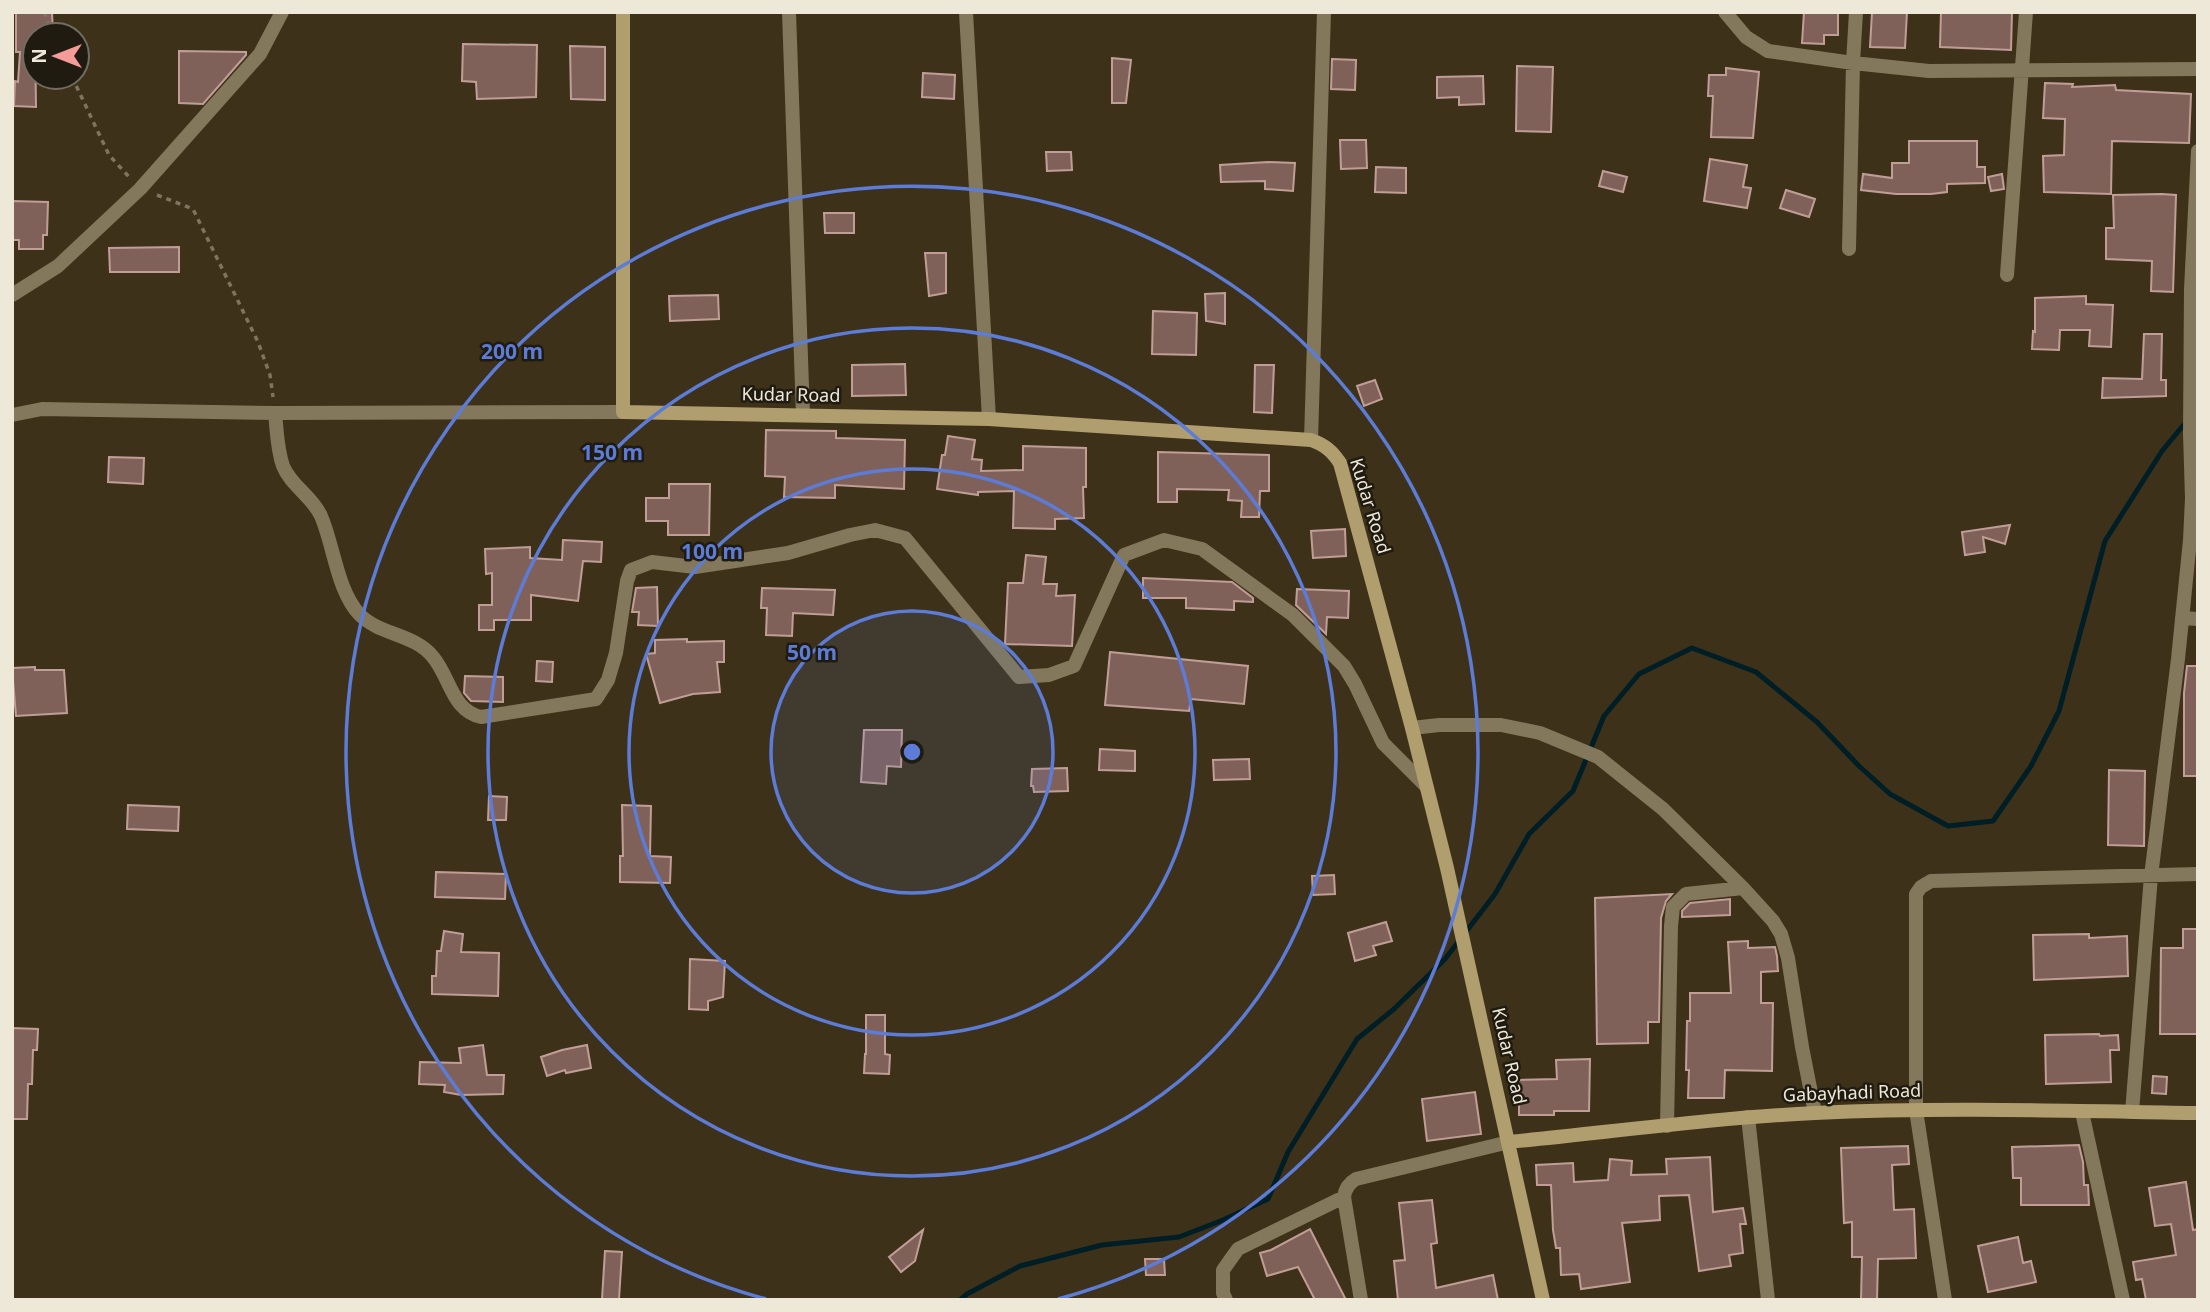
<svg xmlns="http://www.w3.org/2000/svg" width="2210" height="1312" font-family="'Noto Sans',sans-serif">
  <rect width="100%" height="100%" fill="#3d3219"/>
  <g fill="none" stroke-linecap="round" stroke-linejoin="round">
    <path stroke="#001e25" stroke-width="5" d="M960,1300L967,1294L1020,1266L1102,1245L1179,1237L1223,1220L1268,1199L1288,1152L1357,1039L1394,1009L1445,959L1495,894L1529,834L1573,791L1604,716L1639,674L1692,648L1756,672L1817,722L1859,766L1890,794L1948,826L1993,821L2031,766L2059,711L2105,541L2162,451L2186,422"/>
  </g>
  <path fill="#80615a" stroke="#c09e96" stroke-width="2" d="M16,12H52L53,35H35L36,107L14,106L15,81L18,82L20,52H16Z
    M1804,12H1838V35H1824V44L1802,43Z
    M1872,12H1907L1905,48L1870,47Z
    M1941,12H2012L2011,50L1940,47Z
    M463,44L537,45L536,97L477,99L476,82L462,81Z
    M570,46L605,47V100L571,99Z
    M179,51L246,52V55L203,104L179,103Z
    M1112,58L1131,60L1126,103H1112Z
    M1332,59L1356,60L1355,90L1331,89Z
    M1517,66L1553,67L1551,132L1516,131Z
    M1726,68L1759,72L1753,138L1711,137L1713,96H1708L1709,75H1726Z
    M923,73L955,75L954,99L922,97Z
    M1483,76L1484,104L1459,105V97L1437,98V77Z
    M2045,83L2073,84L2072,87L2115,85L2116,90L2191,94L2189,143L2112,141L2111,194L2044,192L2043,156L2064,155L2065,119L2043,118Z
    M1340,140H1366L1367,168L1341,169Z
    M1909,141H1977V167H1985V183L1947,184V192L1931,194H1896L1861,190L1863,174L1892,178V163H1909Z
    M1046,152H1071L1072,170L1047,171Z
    M1710,159L1747,165L1743,187L1751,188L1747,208L1704,201Z
    M1268,162L1295,163L1293,191L1265,189V181L1221,182L1220,165Z
    M1376,167L1406,168V193L1375,192Z
    M1603,171L1627,177L1623,192L1599,186Z
    M2002,174L2004,189L1991,191L1988,177Z
    M1786,190L1815,199L1809,217L1780,208Z
    M2162,194L2176,195L2173,292L2151,291L2152,261L2106,259V228H2114L2113,195Z
    M12,201L48,202L47,235H43V249H19V240H12Z
    M824,213H854V233H825Z
    M179,247V272H110L109,248Z
    M925,253H946V293L929,296Z
    M1225,293V324L1206,321L1205,294Z
    M718,295L719,319L670,321L669,296Z
    M2086,296V304L2113,305L2111,347L2089,346L2090,330H2060L2059,350L2032,349L2033,331L2035,332V298Z
    M1153,311L1197,313L1196,355L1152,354Z
    M2144,334H2162L2161,380H2166V396L2102,398L2103,378L2142,379Z
    M905,364L906,395L852,396V365Z
    M1255,365H1274L1272,413L1254,412Z
    M1375,380L1382,399L1364,406L1357,386Z
    M766,430L836,431V438L905,440L904,489L835,485V498L784,497L785,477L765,476Z
    M948,436L975,440L972,459L982,460L981,471L1023,470V446L1086,448V487H1083L1084,518L1055,519V529L1013,528L1014,491L978,492V495L937,489L942,455H945Z
    M1158,452L1269,455V491H1260L1259,517H1241L1242,501L1228,500L1229,490L1177,489V502H1158Z
    M109,457L144,458L143,484L108,482Z
    M669,484H710L709,535H668V521H646V498H669Z
    M2010,525L2005,544L1983,537L1985,552L1965,555L1962,532Z
    M1345,529L1346,556L1313,558L1311,531Z
    M563,540L602,542L601,562L583,561L578,601L531,595V620H494V630H479V605H492V573L486,574L485,549L530,547V558L562,560Z
    M1026,555L1046,557L1043,584H1057L1056,596L1075,595L1072,646L1005,644L1008,583H1023Z
    M1143,578L1232,582L1253,598V602L1234,601V610L1186,608V598H1143Z
    M657,587L658,626L638,625L639,612H632L636,588Z
    M762,588L835,590L833,615L793,613L792,636L766,635L767,608H761Z
    M1297,589L1349,591L1348,618L1327,617L1326,634L1296,605Z
    M687,639V642L724,641V662H717L720,692L693,694L660,703L646,654L655,653V640Z
    M1110,652L1248,666L1244,704L1191,699L1189,711L1105,705Z
    M537,661L553,662L552,682L536,681Z
    M2187,666H2198V776H2184V693Z
    M35,667V670H64L67,713L16,716L12,668Z
    M465,676L503,677V702L471,701L464,693Z
    M864,730H902L901,767L887,766L886,784L861,782Z
    M1100,749L1135,751V771L1099,770Z
    M1249,759L1250,779L1214,780L1213,760Z
    M1067,768L1068,791L1034,792L1033,786H1031L1032,769Z
    M2109,770L2145,771L2144,846L2108,845Z
    M489,796L507,797L506,820H488Z
    M128,805L179,807L178,831L127,829Z
    M622,805L651,806L650,856L671,857L670,883L620,882V856H623Z
    M436,872L506,874L505,899L435,897Z
    M1334,875L1335,894L1313,895L1312,876Z
    M1672,894L1666,901L1661,918L1659,1022H1648V1043L1597,1044L1595,898Z
    M1730,899V915L1682,917V911L1690,903Z
    M1386,922L1392,941L1373,946L1376,955L1355,961L1348,933Z
    M2183,929H2198V1034H2160L2161,948H2183Z
    M444,931L463,934L461,952L499,953L498,996L432,994V976H436L437,951H441Z
    M2089,934V938L2127,936L2128,976L2034,980L2033,935Z
    M1748,941V948L1775,947L1777,956L1778,971L1761,972V1003H1773L1772,1071L1725,1070L1724,1098H1688L1689,1070H1686L1687,1021H1690V993H1731L1728,942Z
    M690,959L725,961L723,997L708,1001V1010L689,1009Z
    M866,1015H885V1054L890,1055L889,1074L864,1073L865,1054H866Z
    M12,1028L38,1029L37,1050H33L32,1084H28L27,1119H12Z
    M2099,1034L2100,1036L2118,1035L2119,1050H2110L2111,1082L2046,1084L2045,1035Z
    M483,1045L487,1075H504L503,1094L461,1095L444,1092L445,1085L419,1084L420,1062L461,1063L459,1048Z
    M587,1045L591,1068L566,1073L565,1070L547,1076L541,1057L562,1050Z
    M1590,1059L1589,1111H1554V1115H1519V1080L1557,1079L1556,1060Z
    M2153,1076L2167,1077L2166,1094L2152,1093Z
    M1475,1092L1481,1134L1427,1141L1422,1099Z
    M2079,1145L2083,1162L2084,1185H2088L2089,1205H2021V1178H2013L2012,1147Z
    M1908,1146L1909,1164L1892,1165L1894,1210L1914,1209L1916,1258L1878,1259L1877,1300H1861L1862,1257H1852V1222L1844,1223L1841,1148Z
    M1710,1157L1713,1212L1743,1208L1746,1224H1740L1743,1253L1729,1255L1731,1266L1699,1271L1689,1195L1659,1196L1660,1220L1622,1223L1630,1282L1581,1289L1579,1274L1561,1275L1560,1248H1556L1553,1230L1551,1185H1537L1536,1165L1573,1163L1574,1182L1608,1180L1610,1159L1632,1161L1631,1175L1667,1174L1666,1159Z
    M2186,1182L2193,1230L2198,1229V1300H2146L2142,1279L2136,1280L2133,1262L2176,1255L2171,1224L2155,1226L2149,1188Z
    M1432,1200L1437,1243L1431,1244L1436,1288L1493,1275L1498,1300H1398L1394,1261L1405,1260L1399,1203Z
    M1310,1229L1346,1300H1315L1298,1267L1267,1276L1260,1253L1271,1250Z
    M923,1230L915,1261L901,1272L889,1257Z
    M2018,1237L2023,1263L2031,1261L2036,1282L1988,1292L1978,1246Z
    M605,1251L622,1252L619,1299H602Z
    M1145,1259H1164L1165,1275H1146Z"/>
  <g fill="none" stroke-linecap="round" stroke-linejoin="round">
    <path stroke="#7e745f" stroke-width="3.5" stroke-dasharray="5 5" stroke-linecap="butt" d="M44,12L53,35
      M72,77L109,155L130,178
      M157,195L193,209L258,342L270,375L273,397"/>
    <path stroke="#83785b" stroke-width="14" d="M789,12L803,415
      M966,12L989,419
      M1725,12L1746,37L1768,51L1853,63L1929,71L2198,69
      M1849,249L1853,63L1856,12
      M2007,275L2026,12
      M12,295L58,266L140,189L260,54L282,12
      M275,413C277,431 277,449 283,466C291,486 312,496 321,516C334,546 337,591 360,615C380,635 415,634 433,657C450,677 452,711 481,717L596,699L608,680L616,653L627,581L631,570L652,562L695,567L788,553L850,535L875,530L905,538L1019,677L1049,675L1074,666L1124,555L1164,540L1202,549L1293,615L1344,666L1355,684L1383,743L1426,786
      M12,415L42,409L275,413L623,412
      M1311,440L1324,12
      M2182,618L2198,619
      M1412,728L1439,725H1501L1540,733L1598,757L1663,809L1743,888L1773,921L1781,934L1788,958L1802,1047L1815,1113
      M2082,1112L2123,1300
      M2132,1112L2151,876L2178,659L2190,540L2192,498L2190,433L2191,289L2198,151
      M1748,1117L1768,1300
      M1667,1126L1671,926L1673,907L1686,894L1743,888
      M1226,1300L1223,1293V1270L1238,1249L1344,1197
      M1361,1300L1344,1197C1345,1189 1349,1183 1356,1179L1509,1142
      M1945,1300L1916,1110V894L1921,887L1931,881L2198,874"/>
    <path stroke="#b09e6f" stroke-width="14" d="M623,12V412L989,419L1311,440C1325,445 1332,451 1340,463L1412,728L1447,868L1543,1300
      M1509,1142C1611,1132 1713,1118 1815,1113C1943,1107 2071,1111 2198,1113"/>
  </g>
  <circle cx="912" cy="752" r="141" fill="#5c7cd8" fill-opacity=".12"/>
  <g fill="none" stroke="#5c7cd8" stroke-width="3.5">
    <circle cx="912" cy="752" r="141"/>
    <circle cx="912" cy="752" r="283"/>
    <circle cx="912" cy="752" r="424"/>
    <path d="M766 1299A566 566 0 1 1 1058 1299"/>
  </g>
  <g text-anchor="middle" stroke-width="5" stroke-linejoin="round" paint-order="stroke">
    <g font-size="18" fill="#eee8d9" stroke="#201b10">
      <text transform="translate(791 395) rotate(1)" y="6">Kudar Road</text>
      <text transform="translate(1370 506) rotate(73)" y="6">Kudar Road</text>
      <text transform="translate(1509 1056) rotate(77)" y="6">Kudar Road</text>
      <text transform="translate(1852 1093) rotate(-2)" y="6">Gabayhadi Road</text>
    </g>
  </g>
  <circle cx="912" cy="752" r="10" fill="#5c7cd8" stroke="#201b10" stroke-width="3.5"/>
  <g font-size="21" text-anchor="middle" font-weight="bold" fill="#5c7cd8" stroke="#201b10" stroke-width="5" stroke-linejoin="round" paint-order="stroke">
    <text x="512" y="359">200 m</text>
    <text x="612" y="460">150 m</text>
    <text x="712" y="559">100 m</text>
    <text x="812" y="660">50 m</text>
  </g>
  <rect width="2210" height="1312" fill="none" stroke="#eee8d9" stroke-width="28"/>
  <g transform="translate(56 56) rotate(270)"><circle r="33" fill="#201b10" stroke="#726d60" stroke-width="2"/>
  <path d="M0-5L12 26L0 18L-12 26Z" fill="#f59b99"/>
  <text y="-10" font-size="19" font-weight="bold" text-anchor="middle" fill="#eee8d9">N</text>
  </g>
</svg>
